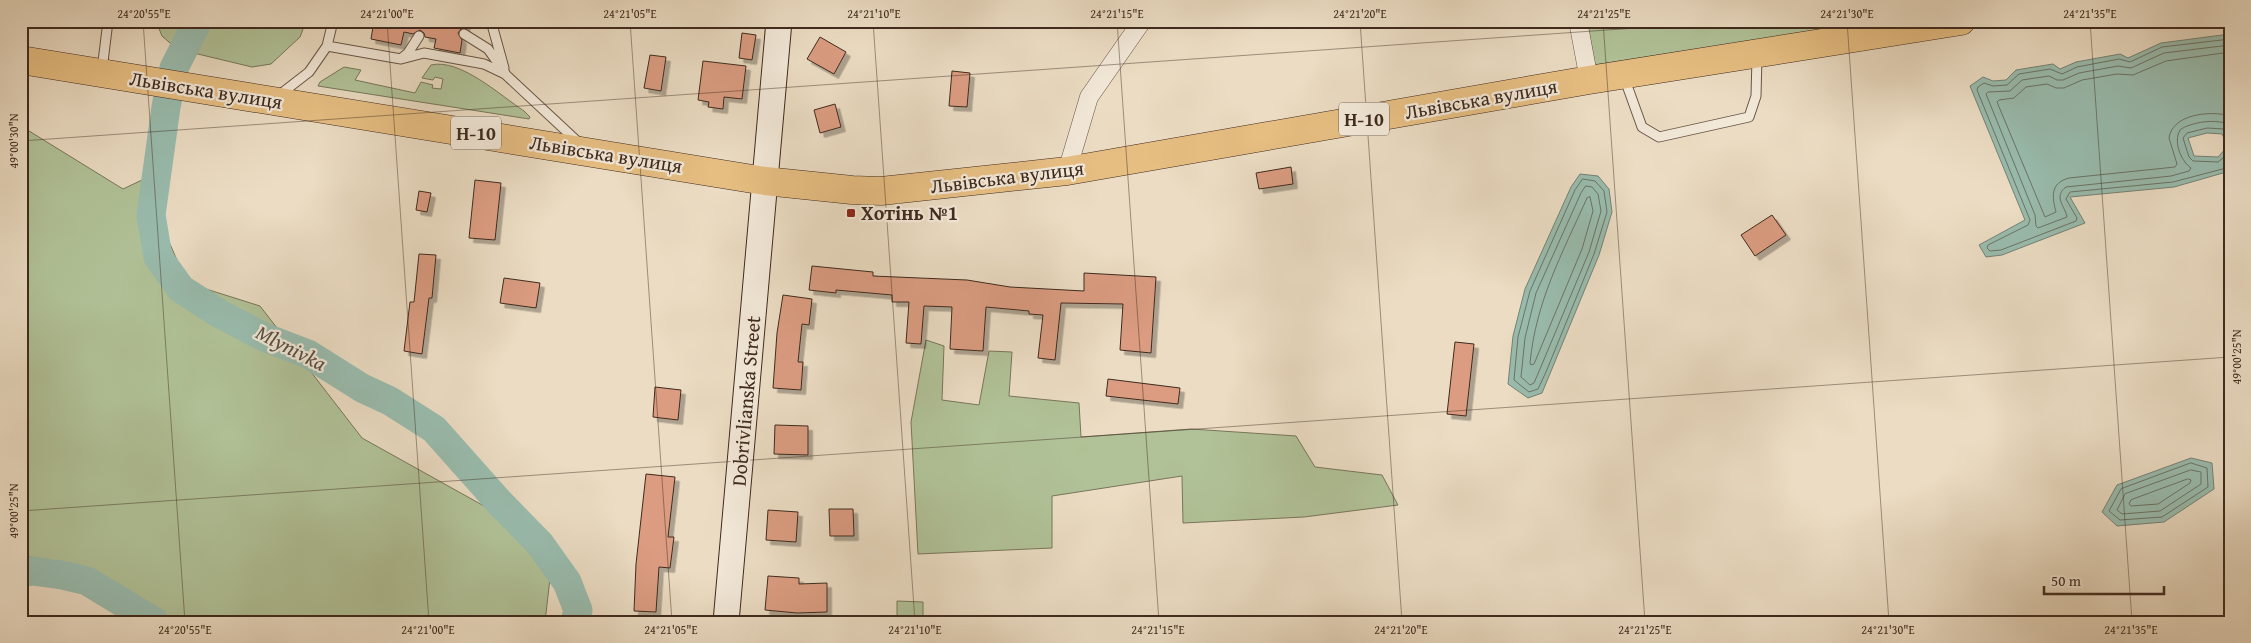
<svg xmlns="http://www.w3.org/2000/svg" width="2251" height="643" font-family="'Gentium Book Plus',serif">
  <defs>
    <filter id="shadow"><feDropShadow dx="4.5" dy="4.5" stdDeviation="0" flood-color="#0004"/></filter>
  </defs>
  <rect width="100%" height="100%" fill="#ebdcc3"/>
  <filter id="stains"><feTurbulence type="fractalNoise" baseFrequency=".004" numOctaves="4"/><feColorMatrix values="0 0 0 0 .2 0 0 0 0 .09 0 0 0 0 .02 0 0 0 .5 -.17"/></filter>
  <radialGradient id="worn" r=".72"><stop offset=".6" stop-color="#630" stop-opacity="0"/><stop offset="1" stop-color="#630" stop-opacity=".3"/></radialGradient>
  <path fill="#b1c298" stroke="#78765b" d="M156,21H306L300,37L271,64L252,67L177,49L162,36Z
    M1587,21H1878L1595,65Z
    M431,65C460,58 501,96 524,111L530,117L529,119L318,86L320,82L344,67L361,70L355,80L415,93L421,82L433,85L432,88L441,89L443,79L435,77L433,80L422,78Z
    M21,126L123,189L142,180L187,283L260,306L362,438L511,521L550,578L545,622H173L21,553Z
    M926,340L944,346L942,400L979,405L989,351L1012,352L1009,396L1079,403L1081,437L1191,429L1296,436L1315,467L1382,475L1398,505L1304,517L1183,523L1182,476L1052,496V548L918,554L911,422Z
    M897,601L923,602V622H897Z"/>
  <path fill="#99bcae" stroke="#758274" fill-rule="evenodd" d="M2230,34V171L2174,187L2070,197L2085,223L2002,255L1986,257L1979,245L2025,220L1970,86L1983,77L1993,81L2006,80L2016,70L2053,64L2060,69L2076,62L2120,54L2128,58L2161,43ZM2207,133L2222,134L2228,146L2218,157L2194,156L2188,138Z
    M1580,174L1598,176L1609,189L1612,212L1599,255L1542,393L1528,398L1508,384L1513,336L1525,289L1571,187Z
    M2191,458L2212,463L2214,489L2164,522L2117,526L2102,512L2117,485Z"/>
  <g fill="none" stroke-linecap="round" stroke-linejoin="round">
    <path stroke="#6c7366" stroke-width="1" d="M2230,39L2162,47L2130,62L2119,59L2077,67L2062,74L2050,69L2019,74L2007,85L1993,86L1984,83L1978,87L1977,90L2030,220L2028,225L1988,245L1987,248L1990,251L2001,250L2076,221L2077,218L2066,199L2070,192L2173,182L2230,167
      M2230,45L2164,53L2131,68L2118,66L2079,73L2063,80H2057L2049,76L2022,80L2010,91L1988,92L1986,94L2035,215L2036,226L2038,228L2067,217C2065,206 2053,197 2066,187L2171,176L2189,171L2191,168C2181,161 2173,142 2180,130C2190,122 2218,118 2230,125
      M2230,52L2166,61L2133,75L2117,74L2082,80L2064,88H2056L2047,84L2026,87L2014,98L1999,100L1997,102L2045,217L2056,212C2052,197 2050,183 2069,178L2175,167L2177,164L2169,138C2172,114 2211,110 2230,116
      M2230,137L2224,129L2207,128L2187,133L2183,138L2189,157L2193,161L2218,162L2230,152
      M1583,179L1595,181L1604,191L1607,212L1594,254L1546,372L1538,389L1529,392L1514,380L1518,337L1530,291L1575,190Z
      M1586,186L1592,187L1598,194L1601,211L1589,252L1540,369L1534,383L1530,385L1521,377L1525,338L1536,293L1581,193Z
      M1590,197L1593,211L1582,249L1534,364L1531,365L1530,363C1536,301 1562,254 1587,198Z
      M2191,463L2207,468L2208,487L2162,517L2120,520L2109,511L2121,489Z
      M2191,470L2201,472V484L2160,511L2122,514L2117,510L2125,494Z
      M2188,479L2191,480L2190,483L2158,504L2131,506L2129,504L2131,500Z"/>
    <path stroke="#99bcae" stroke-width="29" d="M198,21L174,68L166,107L151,215L158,257L181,289L220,314L266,338L308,354L362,388L390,401L434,429L498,501L540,544L567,582L578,610L575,622
      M21,573L32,571L62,575L87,581L155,622"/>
  </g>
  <path fill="#db9c81" stroke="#3f2a1e" filter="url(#shadow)" d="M374,21H466L465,28L461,29L458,33L462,40L460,53L434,48L436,39L425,37L424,33L420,30L413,34L404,32L401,45L371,39Z
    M742,33L756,35L752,60L739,58Z
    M820,37L846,52L834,74L807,59Z
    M650,55L666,57L661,91L644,88Z
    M703,61L746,66L742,99L724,97L723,109L708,107L709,102L698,100Z
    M952,71L970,73L967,107L949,106Z
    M835,104L841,127L820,133L814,110Z
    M1291,167L1293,184L1259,189L1256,173Z
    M475,180L501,183L495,240L469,238Z
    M419,191L431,193L427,212L416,210Z
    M1772,215L1786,235L1755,256L1741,235Z
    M419,254L436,255L432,298H429L422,354L404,351L410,302H414Z
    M812,266L873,272V276L967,280L1010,287L1084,291V273L1156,277L1151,353L1120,350L1123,304L1061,303L1055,360L1038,358L1043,315L1029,314V311L986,307L983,351L950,349L952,307L924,306L921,344L906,343L909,302H892V295L836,290V293L809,290Z
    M504,278L540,283L536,308L500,303Z
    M783,295L812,299L809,325L802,324L798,362H803L801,390L773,388L777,333Z
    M1455,342L1474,344L1466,416L1447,414Z
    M1108,379L1180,388L1178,404L1106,396Z
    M655,387L681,390L678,420L653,417Z
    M775,425L808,426V455L774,454Z
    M646,474L675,477L668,537H674L670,568L659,567L656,612L634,611L636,564Z
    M829,509H853L854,536H830Z
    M768,510L798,512L796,542L766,540Z
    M768,576L799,578V584L827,583V612L797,613L765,610Z"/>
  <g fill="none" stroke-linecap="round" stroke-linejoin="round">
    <g stroke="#6a5647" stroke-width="11">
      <path id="lane" d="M491,21L504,68
        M464,34L488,49L505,73
        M327,46L333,21
        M403,57L408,53L419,36
        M102,70L108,21
        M1624,77L1642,127L1659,137L1749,117L1756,96L1757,57
        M278,96L309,72L327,46L401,59L424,53L484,64L505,74L578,142"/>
    </g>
    <g stroke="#6a5647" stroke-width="19">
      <path id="street" d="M1578,21L1589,80
        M1067,171L1089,97L1142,21"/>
    </g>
    <g stroke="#3f2a1e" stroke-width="27">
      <path id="secondary" d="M726,622L779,21"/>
    </g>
    <g stroke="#3f2a1e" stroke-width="29">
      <path id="primary" d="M21,60L765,181L852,190L881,191L1067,171L1589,80L1961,21"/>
    </g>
    <use href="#lane" stroke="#f2e8d8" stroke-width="9"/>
    <use href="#street" stroke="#f2e8d8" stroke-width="18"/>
    <use href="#secondary" stroke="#f2e8d8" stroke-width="25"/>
    <use href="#primary" stroke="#e6be82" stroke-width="28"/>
  </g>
  <path fill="none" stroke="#3f2a1e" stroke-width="1" stroke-opacity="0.45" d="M143,21L185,622M387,21L429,622M630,21L672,622M873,21L915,622M1117,21L1159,622M1360,21L1402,622M1603,21L1645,622M1847,21L1889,622M2090,21L2132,622M21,141L1736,21M21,511L2230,357"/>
  <rect fill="#8f2418" stroke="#f2e8d8" stroke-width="2" x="846" y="208" width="10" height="10" rx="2.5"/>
  <g text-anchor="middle" stroke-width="4.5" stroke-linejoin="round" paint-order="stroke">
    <g fill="#f2e8d8" stroke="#756356" stroke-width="1">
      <rect x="1339" y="102.5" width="50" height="33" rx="4"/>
      <rect x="451" y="116.5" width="50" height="33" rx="4"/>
    </g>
    <g font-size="19" font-weight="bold" fill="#3f2a1e">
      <text x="1364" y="126">Н-10</text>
      <text x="476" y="140">Н-10</text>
    </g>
    <g font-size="20" fill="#3f2a1e" stroke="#f2e8d8">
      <text transform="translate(206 90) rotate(9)" y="7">Львівська вулиця</text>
      <text transform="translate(1481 99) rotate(-10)" y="7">Львівська вулиця</text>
      <text transform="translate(606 154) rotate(9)" y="7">Львівська вулиця</text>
      <text transform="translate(1007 177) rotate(-7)" y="7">Львівська вулиця</text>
      <text transform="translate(746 401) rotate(-85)" y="7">Dobrivlianska Street</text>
    </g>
    <g font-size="20" font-weight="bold" fill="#3f2a1e" stroke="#f2e8d8" text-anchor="start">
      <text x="861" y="220">Хотінь №1</text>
    </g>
    <g font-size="21" font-style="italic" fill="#564e42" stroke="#f2e8d8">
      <text transform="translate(291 348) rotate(27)" y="7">Mlynivka</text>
    </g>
  </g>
  <rect width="2251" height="643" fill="none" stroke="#ebdcc3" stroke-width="55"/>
  <path d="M2044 586v8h120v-8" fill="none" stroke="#3f2a1e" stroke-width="2.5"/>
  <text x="2051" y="586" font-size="15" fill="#3f2a1e" stroke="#f2e8d8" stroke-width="4" paint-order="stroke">50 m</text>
  <rect x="28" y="28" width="2196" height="588" fill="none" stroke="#3f2a1e" stroke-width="2"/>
  <g font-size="12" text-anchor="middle" fill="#3f2a1e">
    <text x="144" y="18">24°20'55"E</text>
    <text x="387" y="18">24°21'00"E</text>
    <text x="630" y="18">24°21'05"E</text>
    <text x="874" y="18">24°21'10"E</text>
    <text x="1117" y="18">24°21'15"E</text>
    <text x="1360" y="18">24°21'20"E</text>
    <text x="1604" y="18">24°21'25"E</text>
    <text x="1847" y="18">24°21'30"E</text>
    <text x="2090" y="18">24°21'35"E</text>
    <text transform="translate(14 141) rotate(-90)" y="4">49°00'30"N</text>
    <text transform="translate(2237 357) rotate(-90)" y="4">49°00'25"N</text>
    <text transform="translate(14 511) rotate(-90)" y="4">49°00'25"N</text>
    <text x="185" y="634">24°20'55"E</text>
    <text x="428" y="634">24°21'00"E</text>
    <text x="671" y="634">24°21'05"E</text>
    <text x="915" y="634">24°21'10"E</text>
    <text x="1158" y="634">24°21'15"E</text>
    <text x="1401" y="634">24°21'20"E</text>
    <text x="1645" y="634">24°21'25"E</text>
    <text x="1888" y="634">24°21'30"E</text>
    <text x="2131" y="634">24°21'35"E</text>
  </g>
  <rect width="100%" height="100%" filter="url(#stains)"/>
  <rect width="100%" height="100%" fill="url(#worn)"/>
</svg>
